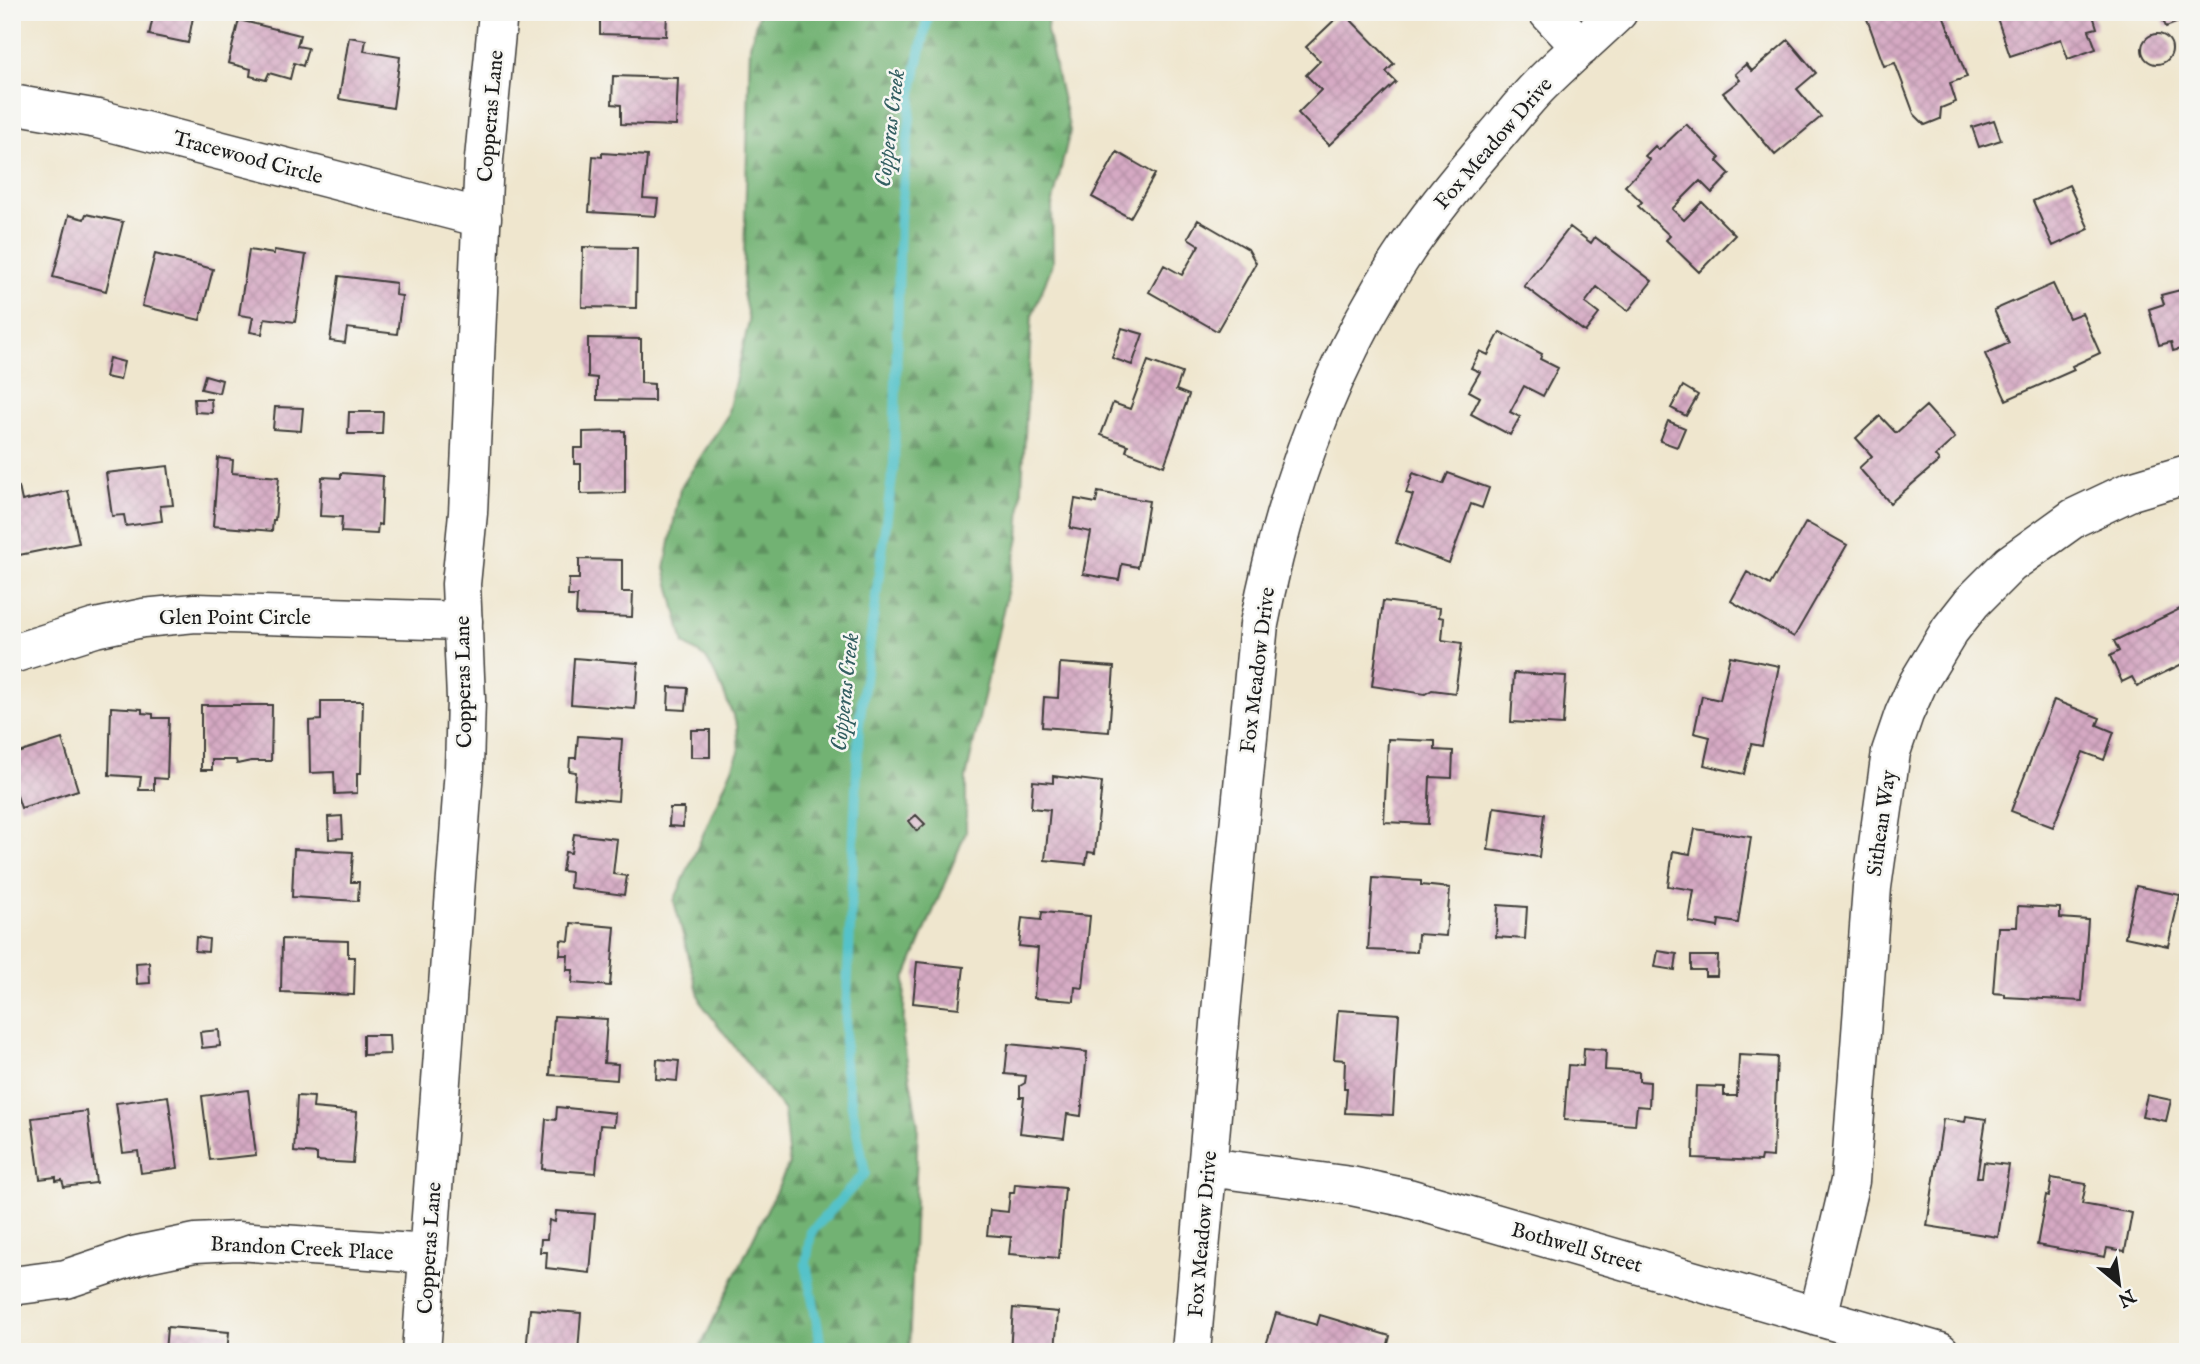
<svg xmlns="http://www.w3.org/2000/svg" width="2200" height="1364" font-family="'IM FELL English',serif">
  <defs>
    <pattern id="forest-firs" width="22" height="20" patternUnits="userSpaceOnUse" patternTransform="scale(1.75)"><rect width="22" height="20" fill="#72b273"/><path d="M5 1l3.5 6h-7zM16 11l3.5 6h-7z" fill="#5d905e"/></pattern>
    <pattern id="building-cross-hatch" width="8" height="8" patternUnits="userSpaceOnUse" patternTransform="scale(1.75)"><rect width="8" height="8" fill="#d5a9c3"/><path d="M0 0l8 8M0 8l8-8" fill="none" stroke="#b691a7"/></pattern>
  </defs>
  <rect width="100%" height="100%" fill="#f6f6f2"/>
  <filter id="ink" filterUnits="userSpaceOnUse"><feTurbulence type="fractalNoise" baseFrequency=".0143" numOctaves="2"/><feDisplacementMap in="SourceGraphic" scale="14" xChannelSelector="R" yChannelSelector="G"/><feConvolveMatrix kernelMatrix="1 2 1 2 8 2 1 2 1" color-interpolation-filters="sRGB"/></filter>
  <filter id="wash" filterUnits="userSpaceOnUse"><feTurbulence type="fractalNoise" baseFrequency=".00686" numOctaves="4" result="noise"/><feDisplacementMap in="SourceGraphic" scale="28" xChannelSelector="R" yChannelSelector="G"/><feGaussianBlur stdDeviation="1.57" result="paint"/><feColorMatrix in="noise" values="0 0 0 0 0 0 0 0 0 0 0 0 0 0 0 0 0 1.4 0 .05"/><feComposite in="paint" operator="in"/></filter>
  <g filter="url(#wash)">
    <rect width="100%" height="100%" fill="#efe6ce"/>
    <path fill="url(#forest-firs)" stroke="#476748" stroke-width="2" d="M759,12H1048L1047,31L1070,131L1052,206L1053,263L1032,316L1019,538L966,778V832L905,979L903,1038L918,1125L909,1352H701V1346L789,1164L784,1111L701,1003L674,901L739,752L737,725L718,679L706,658L684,644L665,568L680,489L727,416L749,321L743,294L750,45Z"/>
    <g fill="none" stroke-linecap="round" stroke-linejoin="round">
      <path stroke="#54c2c9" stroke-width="10" d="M811,1352L820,1339L806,1264L811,1232L865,1173L844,1064L859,724L894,463L900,220L913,85L929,12"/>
    </g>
    <g id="blocks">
      <path fill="url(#building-cross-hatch)" d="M154,12H194L188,43L149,35Z
        M600,12H654V14H667L666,36L600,34Z
        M1343,12L1394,64L1386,72L1396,82L1329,145L1298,113L1321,90L1306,75L1320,61L1306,47Z
        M1876,12H1942L1967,77L1950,83L1956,102L1941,108L1940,119L1925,125L1914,114L1895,63L1884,66L1866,16Z
        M2015,12H2092L2097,28L2089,30L2096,49L2068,59L2061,39L2010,56L1997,18Z
        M2159,12H2188V18L2166,27Z
        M239,20L300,35L297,46L308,48L303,66L294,63L290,79L269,73L266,80L250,76L251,69L228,63Z
        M2142 49a15 15 0 1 1 30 0a15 15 0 1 1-30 0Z
        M349,37L366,40L364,51L400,57L393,108L339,99Z
        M1788,40L1816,73L1797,89L1821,117L1775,155L1723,93L1740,80L1735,74L1746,64L1752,71Z
        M613,76L678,78L676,126L621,124V105L612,104Z
        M1994,120L2001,140L1979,147L1972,127Z
        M1686,124L1720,158L1717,161L1730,174L1712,193L1700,181L1672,209L1684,220L1702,202L1735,235L1699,272L1666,240L1670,236L1638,206L1642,202L1625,186L1650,160L1645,156L1655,146L1659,150Z
        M1117,152L1155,174L1130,218L1092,197Z
        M602,153L647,156L643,198L658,199L656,216L589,212L593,156L602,157Z
        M2069,185L2089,229L2053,246L2033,201Z
        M86,214L123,222L106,291L53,277L69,215L84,219Z
        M1198,220L1248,249L1256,263L1217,331L1149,292L1164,265L1182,275L1199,245L1188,238Z
        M1570,227L1591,243L1595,237L1652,281L1628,311L1597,287L1585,303L1599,314L1585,332L1524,286Z
        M583,247L637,248L636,308L582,307Z
        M249,250L274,254V250L306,255L295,322L265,318L262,334L250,332L253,317L239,315Z
        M155,254L213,269L200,320L142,306Z
        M339,276L396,283L395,295L402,296L397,334L347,328L345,343L330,341Z
        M2053,284L2069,318L2082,313L2100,353L2072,366L2074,370L2006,400L1985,354L2009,343L1994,310Z
        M2188,288V347L2173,351L2171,342L2159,345L2149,309L2164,304L2161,295Z
        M1122,328L1143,334L1132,365L1112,358Z
        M1500,332L1542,354L1540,359L1558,368L1543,396L1524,386L1510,412L1520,417L1510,435L1471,414L1480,397L1469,391L1480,372L1471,368L1480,351L1488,355Z
        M588,338L641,339V383L654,384V401L597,400V378L588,377Z
        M109,358L124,362L120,380L105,377Z
        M1148,361L1182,373L1176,390L1189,395L1164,466L1126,451L1128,445L1101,435L1113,403L1130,409Z
        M205,375L222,380L219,393L201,389Z
        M1683,386L1698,395L1686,416L1671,408Z
        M194,399H211L212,413L195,412Z
        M1926,406L1955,438L1935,456L1939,461L1890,503L1859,468L1872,456L1856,438L1880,416L1896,433Z
        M275,407L303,408L301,431L273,429Z
        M349,412H383L382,434H348Z
        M1668,421L1685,428L1677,447L1660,441Z
        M625,431V493L581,494V464H574V448H583V432Z
        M218,458L233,460L232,473L279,477L275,520H273L272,531L213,526Z
        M168,466L173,505L160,506L162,521L126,526L124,515L112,516L106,473Z
        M341,473L383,476L381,525L378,524L377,534L341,532L342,517L320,516L322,477L341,478Z
        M1413,473L1443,484L1448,473L1489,488L1482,508L1471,504L1449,563L1396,543L1413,495L1406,493Z
        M19,487L22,501L68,491L79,543L19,555L12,521V489Z
        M1098,492L1149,501L1138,567L1122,564L1119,580L1083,574L1091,532L1070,528L1075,499L1096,503Z
        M1806,522L1847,545L1794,637L1731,601L1747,572L1770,585Z
        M579,559L622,560V592H633L632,617L576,615L577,596H568L569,579H579Z
        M1383,601L1440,608L1439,617L1444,618L1442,640L1462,643L1455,693L1432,690L1425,694L1372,686Z
        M2188,605V675L2182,664L2137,686L2132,677L2122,682L2110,656L2119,651L2114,641Z
        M1730,656L1779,666L1762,746L1751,744L1744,774L1704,765L1710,737L1694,733L1702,696L1720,700Z
        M574,658L638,663L635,709L571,704Z
        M1060,663L1114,667L1109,732L1042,727L1044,697L1058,698Z
        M1514,673L1566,676L1563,725L1511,722Z
        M669,687L688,688L686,710L668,709Z
        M2054,700L2100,718L2097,725L2114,732L2104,760L2083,752L2053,827L2011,811Z
        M321,701H363L361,773H357V793L335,794L334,772L310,773L309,721L321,720Z
        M201,705H272L271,761H251L237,764L236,760H212V770H201Z
        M111,707L142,709V713L153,714V718H169L167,779L154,778V790H139L141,777L109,775Z
        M691,730H710V757H691Z
        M578,736L622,739L618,801L574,797L576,772L569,771L570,758H576Z
        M62,739L78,790L21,808L12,780V755Z
        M1388,739L1435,741V750L1453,751L1452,778L1430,777L1428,824L1384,822Z
        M1053,776L1102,782L1095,853L1088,852L1086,864L1045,860L1050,810L1031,808L1033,781L1053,783Z
        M1494,807L1544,814L1539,857L1488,850Z
        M670,808H684L683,827L669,826Z
        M916,815L925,824L917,831L909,821Z
        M342,816L343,838L329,839L328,817Z
        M1695,829L1751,837L1738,923L1719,920L1718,927L1689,922L1694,890L1668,886L1673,851L1690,854Z
        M574,834L617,839L613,874L627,876L624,895L570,888L571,872L562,871L565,852L571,853Z
        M294,849L353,852L351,882H359L358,901L292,897Z
        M1373,878L1421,881V885L1450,888L1446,936L1418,934L1417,952L1368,950Z
        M2136,886L2180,895L2168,946L2125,937Z
        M1498,905L1527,907L1525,939L1496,937Z
        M2018,906L2060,908V918L2088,920L2082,1001L2005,997V994L1993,993L1998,927H2017Z
        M1042,912L1090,916L1083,988L1075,987L1074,1001L1034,998L1038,948L1019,946L1022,918L1041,920Z
        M571,923L615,927L610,986L572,983L573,970H567L568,955H560L561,940L569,941Z
        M196,937L209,939L208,952L195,951Z
        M282,939L348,941V957H355L354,995L281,992Z
        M1658,951L1677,954L1675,970L1655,967Z
        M1691,956H1718L1717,976H1705V970H1691Z
        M149,962L150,983L137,984L136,963Z
        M917,962L964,967L959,1008L913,1003Z
        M1338,1010L1399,1014L1393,1115L1345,1113L1347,1088H1344L1345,1060L1334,1059Z
        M554,1016L607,1019L604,1063L618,1064L617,1080L550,1075Z
        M219,1030L220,1046L202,1048L200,1032Z
        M363,1035H389L390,1054L363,1055Z
        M1008,1044L1087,1052L1081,1116L1067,1114L1064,1138L1020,1133L1024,1097H1020V1086L1025,1083L1026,1076L1005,1074Z
        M1584,1048L1606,1050L1605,1070L1639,1072V1081L1650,1082L1649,1107L1637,1106L1635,1125L1564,1120L1568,1065L1583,1066Z
        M1739,1055L1777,1057L1773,1157L1761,1156L1760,1161L1693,1158L1696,1086L1724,1087V1096H1737Z
        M657,1059L679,1061L677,1081L656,1079Z
        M248,1090L256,1155L210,1160L202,1096Z
        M2147,1095L2171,1100L2166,1121L2142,1116Z
        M168,1096L178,1168L141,1173L138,1151L123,1153L116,1103Z
        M297,1096L314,1097L313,1108L357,1112L353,1163L317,1161V1154L294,1152Z
        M557,1107L615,1113L614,1126L600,1125L596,1173L542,1169L546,1119L556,1120Z
        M87,1111L96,1183L64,1187L62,1180L56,1181V1177L40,1179L32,1118Z
        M1966,1116L1986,1119L1977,1177H1982L1984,1162L2009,1165L1998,1237L1927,1226L1943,1119L1965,1122Z
        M2052,1178L2086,1184L2082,1204L2132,1213L2125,1251L2107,1248L2105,1257L2037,1245L2046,1195L2049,1196Z
        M1015,1184L1065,1188L1059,1258L1009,1254L1011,1237L987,1235L990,1210L1008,1212L1010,1193H1014Z
        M556,1211L595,1214L590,1273L546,1268L547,1252H540L541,1239H547L549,1220L555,1222Z
        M1013,1308L1058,1312L1055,1351L1010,1352Z
        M530,1309L581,1313L578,1352H526Z
        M1276,1313L1317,1325L1320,1315L1390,1336L1386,1352H1264Z
        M167,1327L229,1332L227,1352H165Z"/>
    </g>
  </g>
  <g filter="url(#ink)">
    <use href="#blocks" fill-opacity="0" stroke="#3c3a37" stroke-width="2"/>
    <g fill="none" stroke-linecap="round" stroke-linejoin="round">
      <g stroke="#3c3a37" stroke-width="41">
        <path id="minor" d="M1548,12L1581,47
          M12,104L98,119L482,218
          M12,654L95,628L143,618L195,613L463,621
          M1208,1167L1351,1186L1408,1198L1940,1352
          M12,1286L66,1279L137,1255L195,1243L237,1241L429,1254
          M1818,1317L1850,1181L1872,887L1891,752L1904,714L1918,683L1950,630L1972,602L2010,564L2074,518L2131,491L2188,474
          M1191,1352L1222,1001L1259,624C1284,496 1328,369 1400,259C1428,216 1461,176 1495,137C1510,120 1524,101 1540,85C1565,60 1592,37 1618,12"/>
      </g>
      <g stroke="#3c3a37" stroke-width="41">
        <path id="tertiary" d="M421,1352L464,769L466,699L461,584L468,513L484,159L498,12"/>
      </g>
      <use href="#minor" stroke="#fff" stroke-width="38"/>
      <use href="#tertiary" stroke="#fff" stroke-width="38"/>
    </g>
  </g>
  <g text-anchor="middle" stroke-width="5" stroke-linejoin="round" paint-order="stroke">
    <g font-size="21" fill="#1c1c1c" stroke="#f6f6f2">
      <text transform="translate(490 116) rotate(-85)" y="7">Copperas Lane</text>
      <text transform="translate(1493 143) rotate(-49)" y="7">Fox Meadow Drive</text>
      <text transform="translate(248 157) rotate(15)" y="7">Tracewood Circle</text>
      <text x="235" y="624">Glen Point Circle</text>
      <text transform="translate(1257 670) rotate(-83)" y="7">Fox Meadow Drive</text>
      <text transform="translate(463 682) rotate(-91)" y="7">Copperas Lane</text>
      <text transform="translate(1881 823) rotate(-82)" y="7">Sithean Way</text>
      <text transform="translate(1202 1234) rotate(-85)" y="7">Fox Meadow Drive</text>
      <text transform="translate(1577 1247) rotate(16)" y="7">Bothwell Street</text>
      <text transform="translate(302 1248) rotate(3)" y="7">Brandon Creek Place</text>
      <text transform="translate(429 1248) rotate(-86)" y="7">Copperas Lane</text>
    </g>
    <g font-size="23" font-style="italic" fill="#325e61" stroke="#f6f6f2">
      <text transform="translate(889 128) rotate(-83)" y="8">Copperas Creek</text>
      <text transform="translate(844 692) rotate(-84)" y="8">Copperas Creek</text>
    </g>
  </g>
  <rect width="2200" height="1364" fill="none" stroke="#f6f6f2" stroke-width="42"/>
  <g transform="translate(2119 1284) rotate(151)" stroke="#f6f6f2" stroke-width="5" paint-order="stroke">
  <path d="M0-5L12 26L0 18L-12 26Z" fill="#1c1c1c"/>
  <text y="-10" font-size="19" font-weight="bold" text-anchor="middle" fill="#1c1c1c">N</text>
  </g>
</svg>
